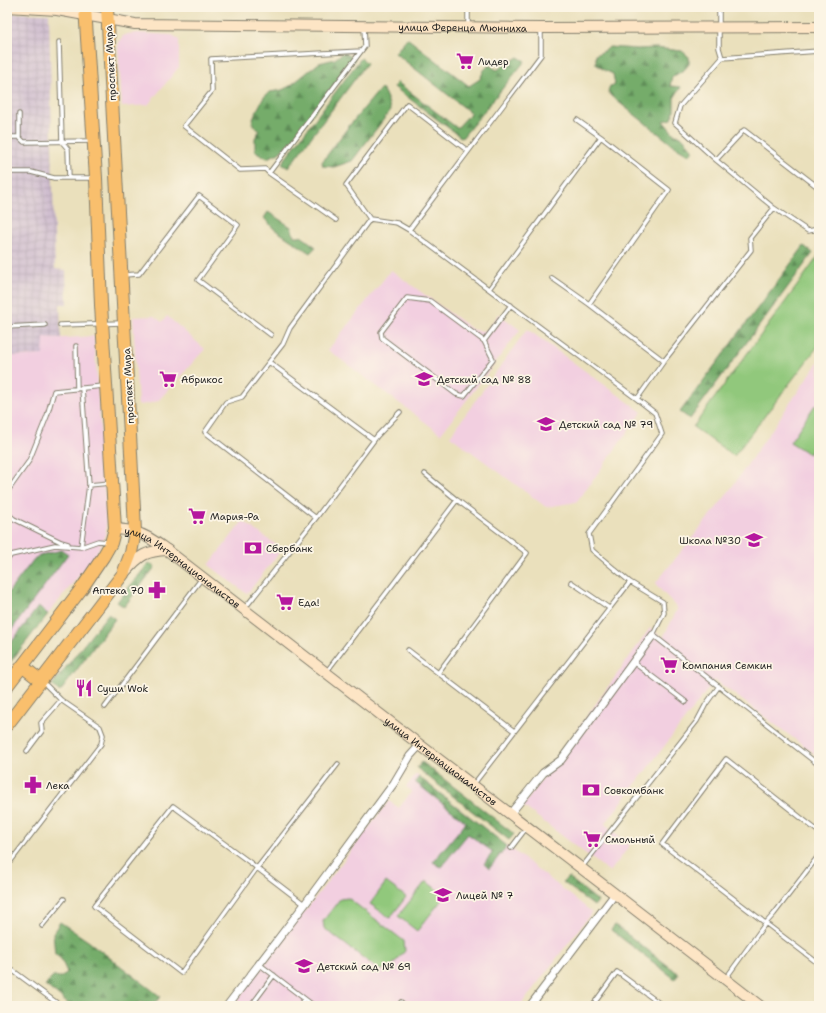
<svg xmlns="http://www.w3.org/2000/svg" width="826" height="1013" font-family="'Shantell Sans',sans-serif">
  <defs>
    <pattern id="industrial-grid" width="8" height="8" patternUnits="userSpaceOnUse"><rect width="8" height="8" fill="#cfbdcf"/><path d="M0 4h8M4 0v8" fill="none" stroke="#b1a2b1"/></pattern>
    <pattern id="forest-firs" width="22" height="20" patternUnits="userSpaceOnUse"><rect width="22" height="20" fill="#74ac6b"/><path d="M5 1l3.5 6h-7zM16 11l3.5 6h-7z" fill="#5e8b57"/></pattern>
  </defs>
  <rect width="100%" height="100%" fill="#fcf5e5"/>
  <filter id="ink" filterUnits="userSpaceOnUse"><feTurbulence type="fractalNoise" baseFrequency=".025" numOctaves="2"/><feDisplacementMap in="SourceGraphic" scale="8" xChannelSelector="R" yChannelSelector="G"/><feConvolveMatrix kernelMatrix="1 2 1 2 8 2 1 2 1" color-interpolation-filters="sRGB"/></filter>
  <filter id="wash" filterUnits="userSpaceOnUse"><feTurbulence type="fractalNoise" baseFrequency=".012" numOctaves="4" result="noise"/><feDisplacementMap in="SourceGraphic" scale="16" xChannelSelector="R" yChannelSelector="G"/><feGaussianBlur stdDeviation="0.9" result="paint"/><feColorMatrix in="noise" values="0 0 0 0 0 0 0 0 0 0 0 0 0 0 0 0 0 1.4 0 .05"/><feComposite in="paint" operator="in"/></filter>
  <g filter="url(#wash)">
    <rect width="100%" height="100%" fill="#eae0bc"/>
    <path fill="#f2cfe0" d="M138,33L172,35L179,39V67L148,105L122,107L118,47L119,41L123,36L128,34Z
      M391,270L473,330L486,331L499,314L520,330L441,434L328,350Z
      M154,316L162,322L167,316L205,349L158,401L147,404L138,405L133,317Z
      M527,329L642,412L577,502L546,507L450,436Z
      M94,336L106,512V534L95,556L48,614L7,667V356L43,355V337L65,338Z
      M819,361V757L715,680L605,824L630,845L610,872L523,806L650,628L663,638L677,610V607L655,584L725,497Z
      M243,521L282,549L247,594L209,565Z
      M416,774L592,912L520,1006H397L396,1005L395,1006H233L389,801L399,808L412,791L406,787Z"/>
    <path fill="url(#industrial-grid)" d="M7,13L49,14L55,269L66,270L67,304H60L61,338L44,337L43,355L7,356Z"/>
    <path fill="url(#forest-firs)" stroke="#486444" d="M407,38L469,86L480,79L484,70L489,65L497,70L518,57L525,61L462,138L394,87L397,82L457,128L471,113L395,53Z
      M609,47L637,49L656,48L682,51L689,57V64L684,70L672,77L670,86L681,87L674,98V111L672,119L663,121L675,135L681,136L693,149L690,155L673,145L611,96L608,91L610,86L615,85L613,74L604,70L596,64V55L606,50Z
      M344,52L355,59L291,142L279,153L267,158L255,151V138L259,131L252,122L256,112L264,97L270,92L282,90L290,86L319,63L335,59Z
      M361,58L367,63L288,168L282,163Z
      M381,88C385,92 390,105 390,111L352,161L334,167L323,166L322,162L349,126Z
      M268,212L291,227L294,236H301L316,247L310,253L274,229L264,218Z
      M804,246L813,253L690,419L680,412Z
      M62,550L68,554L7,636V594L34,559L40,555Z
      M149,563L155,567L124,607L117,602Z
      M38,607L48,614L8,665H7V648Z
      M108,614L115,619L60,692L52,685Z
      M422,762L514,834L509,840L417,768Z
      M419,777L507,846L489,869L484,864L493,852L468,834L441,867L433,862L466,822L415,782Z
      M568,877L598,901L594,906L563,882Z
      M60,922L88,941L161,997L152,1005L140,1002L136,1006H71L45,985L53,977H62L67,972L61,959L55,954L53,933Z
      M615,925L679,974L675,979L611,930Z"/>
    <path fill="#91c87b" stroke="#56724c" d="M819,255V345L734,456L693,427L797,286Z
      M815,405L819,407V440L809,454L790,442Z
      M426,881L445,896L417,931L398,916Z
      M386,882L406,897L390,918L370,904Z
      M348,898L404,941L405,951L389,969L379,970L324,928L323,921L340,899Z"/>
  </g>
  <g filter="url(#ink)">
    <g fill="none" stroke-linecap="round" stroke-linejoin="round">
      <g stroke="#837e6c" stroke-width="5.5">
        <path id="lane" d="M468,7V26
          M718,7L719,9V48L722,58
          M59,42L62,142L68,149L69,178
          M7,86V94
          M19,114V137
          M577,120L601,137L669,190L589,304L664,361L637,399L655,413L662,434L589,534L592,550L630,582L663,602L664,613L653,635L819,765
          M7,137H19L24,142L92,141
          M716,160L744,130L819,188
          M7,172H31L54,178H93
          M269,173L265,169L240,170L184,126L212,91L211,59L361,51
          M774,208L716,160L675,123L680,106L722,58L819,51
          M370,219L346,185L407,104L468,151
          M336,220L269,173L365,46L364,27
          M409,230L637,399
          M123,275L139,274L199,196L238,225L198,280L271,335
          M552,278L589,304
          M489,289L601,137
          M60,325L121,323
          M7,327L45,325
          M484,341L493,359L464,396L456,394L382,338L381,332L407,298L430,301L484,341L511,305
          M76,346L77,389
          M664,361L751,250L750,238L774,208L808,231L819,229
          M269,362L242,397L226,402L205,432L316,518
          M82,388L89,485
          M374,440L269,362L283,344L290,328L370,219L397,223L409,230L541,55V30
          M425,474L457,500L527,553L438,673
          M7,492L29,461L47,416L54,391L103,386
          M7,513L14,519L61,542L68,544
          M81,547L89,485L110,483
          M7,560L11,555L55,545L81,547L98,541L108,542
          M571,582L609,608
          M245,608L316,518L377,436L400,412
          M408,650L514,731
          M633,662L686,702
          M327,671L457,500
          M105,707L202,578
          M27,751L42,731L41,723L61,700
          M473,785L630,582
          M819,832L726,759L662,844L819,964
          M511,848L527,827
          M7,866L101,744L103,735L100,727L61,700L43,682
          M582,867L697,721L706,704L719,686
          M304,904L257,868L252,864L173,806L94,906L181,973L257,868L338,764
          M42,926L64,899
          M259,964L314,1006
          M12,970L61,1006
          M726,978L765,924L774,914L819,855
          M401,1002L405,1006
          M251,1006L274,975
          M299,1006L304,999
          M592,1006L617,972L663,1006"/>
      </g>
      <g stroke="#837e6c" stroke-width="9">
        <path id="street" d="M510,814L543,773L561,760L653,635
          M227,1006L305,904L394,783L410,756L420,745
          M530,1006L615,894"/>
      </g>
      <g stroke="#837e6c" stroke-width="12">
        <g id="secondary">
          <path id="s1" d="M7,7L57,10L135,24L541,28L819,27"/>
          <path id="s2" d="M115,528C121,530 128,530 135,532C147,535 157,543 167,550L420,745L615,894L760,1006"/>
          <path d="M126,571C140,555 146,551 167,550"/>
        </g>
      </g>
      <g stroke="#837e6c" stroke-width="14">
        <path id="primary" d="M22,666L41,681
          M7,686L82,588L103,557L111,543L115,528L101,305L96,178L85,7
          M7,725L123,574L131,553L135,532L134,509L107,7"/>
      </g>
      <use href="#lane" stroke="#fff" stroke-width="3.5"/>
      <use href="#street" stroke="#fff" stroke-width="7"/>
      <use href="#secondary" stroke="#fde5c5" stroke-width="10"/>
      <use href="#primary" stroke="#f9bf6d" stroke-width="12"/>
    </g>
  </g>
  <defs>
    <g id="supermarket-bare" transform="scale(1.38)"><path d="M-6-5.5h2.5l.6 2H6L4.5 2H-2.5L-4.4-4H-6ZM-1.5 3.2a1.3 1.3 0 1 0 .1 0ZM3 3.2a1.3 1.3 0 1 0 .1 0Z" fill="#b5179e" stroke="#fcf5e5" stroke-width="2.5" paint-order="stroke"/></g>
    <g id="school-bare" transform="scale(1.38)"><path d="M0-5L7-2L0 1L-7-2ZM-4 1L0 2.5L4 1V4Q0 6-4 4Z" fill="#b5179e" stroke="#fcf5e5" stroke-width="2.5" paint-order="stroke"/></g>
    <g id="bank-bare" transform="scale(1.38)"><path d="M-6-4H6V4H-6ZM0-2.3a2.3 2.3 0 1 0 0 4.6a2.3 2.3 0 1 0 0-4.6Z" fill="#b5179e" stroke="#fcf5e5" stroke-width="2.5" paint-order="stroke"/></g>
    <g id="pharmacy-bare" transform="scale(1.38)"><path d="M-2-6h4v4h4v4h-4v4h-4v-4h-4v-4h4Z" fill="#b5179e" stroke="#fcf5e5" stroke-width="2.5" paint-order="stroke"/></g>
    <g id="restaurant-bare" transform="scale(1.38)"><path d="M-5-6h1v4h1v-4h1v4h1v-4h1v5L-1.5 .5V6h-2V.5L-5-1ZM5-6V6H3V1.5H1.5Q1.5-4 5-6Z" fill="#b5179e" stroke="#fcf5e5" stroke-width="2.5" paint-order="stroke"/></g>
  </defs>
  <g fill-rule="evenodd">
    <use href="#supermarket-bare" x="465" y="61"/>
    <use href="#supermarket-bare" x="168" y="379"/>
    <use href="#school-bare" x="424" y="379"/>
    <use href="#school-bare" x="546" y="424"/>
    <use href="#supermarket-bare" x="197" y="516"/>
    <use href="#school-bare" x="754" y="540"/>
    <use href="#bank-bare" x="253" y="548"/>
    <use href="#pharmacy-bare" x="157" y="590"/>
    <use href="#supermarket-bare" x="285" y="602"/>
    <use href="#supermarket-bare" x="669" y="665"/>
    <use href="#restaurant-bare" x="84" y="688"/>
    <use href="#pharmacy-bare" x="33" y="785"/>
    <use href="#bank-bare" x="591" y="790"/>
    <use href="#supermarket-bare" x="592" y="839"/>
    <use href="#school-bare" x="443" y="895"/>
    <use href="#school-bare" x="304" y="966"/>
  </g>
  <g text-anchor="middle" stroke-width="3.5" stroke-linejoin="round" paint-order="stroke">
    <g font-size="10" fill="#1c1c1c" stroke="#fcf5e5">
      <text dy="4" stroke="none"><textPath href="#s1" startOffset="457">улица Ференца Мюнниха</textPath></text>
      <text transform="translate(110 63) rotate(-93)" y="4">проспект Мира</text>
      <text transform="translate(128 386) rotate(-93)" y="4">проспект Мира</text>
      <text dy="4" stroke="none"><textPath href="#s2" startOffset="79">улица Интернационалистов</textPath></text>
      <text dy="4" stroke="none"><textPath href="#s2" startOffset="403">улица Интернационалистов</textPath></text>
    </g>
    <g font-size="10" fill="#1c1c1c" stroke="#fcf5e5" text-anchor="start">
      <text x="478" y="65">Лидер</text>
      <text x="181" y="383">Абрикос</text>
      <text x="437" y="383">Детский сад № 88</text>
      <text x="559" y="428">Детский сад № 79</text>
      <text x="210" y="520">Мария-Ра</text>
      <text x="741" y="544" text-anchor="end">Школа №30</text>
      <text x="266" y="552">Сбербанк</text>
      <text x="144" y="594" text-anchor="end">Аптека 70</text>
      <text x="298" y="606">Еда!</text>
      <text x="682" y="669">Компания Семкин</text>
      <text x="97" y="692">Суши Wok</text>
      <text x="46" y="789">Лека</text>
      <text x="604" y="794">Совкомбанк</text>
      <text x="605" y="843">Смольный</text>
      <text x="456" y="899">Лицей № 7</text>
      <text x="317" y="970">Детский сад № 69</text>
    </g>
  </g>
  <rect width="826" height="1013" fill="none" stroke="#fcf5e5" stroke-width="24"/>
</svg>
